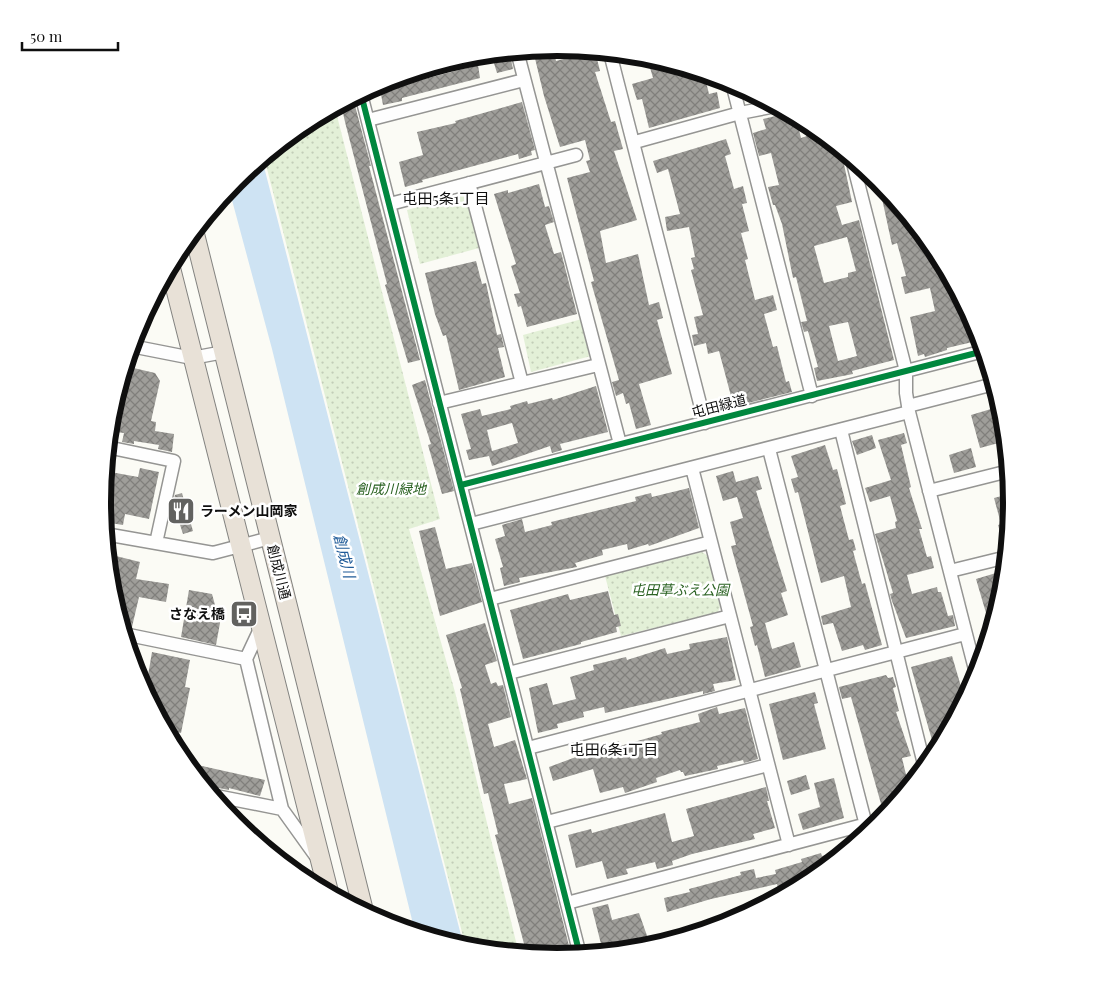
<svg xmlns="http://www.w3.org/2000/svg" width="1114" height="1005" font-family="'Playfair Display','Noto Sans JP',serif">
  <defs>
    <pattern id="park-dots" width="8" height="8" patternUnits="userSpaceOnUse" patternTransform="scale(1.25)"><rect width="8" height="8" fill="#e3f0d7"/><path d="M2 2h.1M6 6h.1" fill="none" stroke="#c2cdb7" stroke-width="1.8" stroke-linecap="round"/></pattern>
    <pattern id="building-cross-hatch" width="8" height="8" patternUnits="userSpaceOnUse" patternTransform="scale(1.25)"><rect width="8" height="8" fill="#9f9e9a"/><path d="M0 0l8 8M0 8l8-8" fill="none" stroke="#807f7c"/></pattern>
  </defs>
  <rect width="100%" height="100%" fill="#fbfbf5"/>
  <path fill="url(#park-dots)" d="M335,108L440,519L409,529L455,692L519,954L466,948L264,157L304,124Z
    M466,194L479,248L420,264L407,210Z
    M582,319L591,356L531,372L523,335Z
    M702,552L708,556L720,607L718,612L621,636L605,576Z"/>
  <path fill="#cee3f3" d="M262,159L464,947L415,932L272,349L229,189Z"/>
  <path fill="url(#building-cross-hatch)" fill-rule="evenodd" d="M553,48L556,61L595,51L600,71L595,72L611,122L615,121L623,149L614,151L637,220L600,231L606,263L638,254L649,305L659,302L663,318L657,320L672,374L639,384L651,425L636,429L629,403L626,404L623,393L616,396L612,382L619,380L591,282L594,281L567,178L590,172L586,161L590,160L585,140L560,147L544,96L533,50Z
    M510,55L513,69L497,73L493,60Z
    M647,57L704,74L709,94L717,92L720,108L649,128L642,99L637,100L632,84L653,78Z
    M478,65L480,78L402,98V101L383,105L379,84L383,82L396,78L398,86Z
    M353,98L371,166H369L420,360L408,363L385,285L387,284L345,122L341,104Z
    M522,102L535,150L531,151L532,155L519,159L518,154L422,180L423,182L405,187L399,162L423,155L417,132L456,123L455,121Z
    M788,113L796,117L801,138L816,133L819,142L828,139L841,150L852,202L836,206L842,225L859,220L894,360L852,371L853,374L817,381L814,368L818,367L808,331L804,332L801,322L807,321L796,277L793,278L782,224L775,205H773L768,187L779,185L771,153L759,156L753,133L766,129L763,119ZM847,237L856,271L848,273V277L824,283L814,246ZM848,322L857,356L838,361L829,326Z
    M726,139L731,154L725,156L734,189L743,186L747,203L742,204L749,231L741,233L748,259L745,260L755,300L773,295L777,310L764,314L773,347L777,346L786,382L789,381L792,392L725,409L722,398L731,396L719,351L708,354L706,343L694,346L692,335L698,334L694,317L703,315L691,270L694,269L691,258L695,257L689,227L667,231L665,217L680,214L668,169L657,173L653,161Z
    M878,180L935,250L941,269L945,267L977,329L981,340L947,348V350L925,357L924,354L918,356L910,317L935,311L930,288L905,294L901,277L906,276L897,243L892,245Z
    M539,184L545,207L549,206L554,222L545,225L554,254L561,252L577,314L527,327L521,306L518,307L514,294L520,293L511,266L516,264L494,194L508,190V193Z
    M476,261L482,284L486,283L497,335L501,334L504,347L498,348L505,377L459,390L446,335L443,336L435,314L425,273Z
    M125,366L155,373L160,381L151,421L156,422L155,431L174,434L172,452L158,449L159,445L134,441V444L122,442L124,433L115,432L120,405L116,404Z
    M425,380L454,491L442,494L428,445L431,444L412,385Z
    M596,386L608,432L560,444L562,450L552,453L550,446L492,466L489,456L469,460L466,450L471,449L461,414L480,409L482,416L511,409L510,406L527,401L528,404L552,398L553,400ZM512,423L518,443L492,451L487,430Z
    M1001,406L1006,441L980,448L971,415Z
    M904,433L907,443L901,445L911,487L909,488L922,529H919L927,557L931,556L934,568L907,575L912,594L937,587L938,592H941L948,616L953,615L955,626L906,638L892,601L890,594L893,593L875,534L896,528L895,522L897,521L890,496L870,502L865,488L891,480L878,440Z
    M872,435L876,448L857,455L852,441Z
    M825,445L833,470L837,469L846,504L840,506L849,540L853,539L856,550L853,551L862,584L865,583L882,645L865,650L863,645L842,651L833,623L823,625L821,616L851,607L844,576L821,583L798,492L795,493L791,479L798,477L791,456Z
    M971,448L976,467L954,473L949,455Z
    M140,468L159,472L149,519L125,514L123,525L104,522L102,502L105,471L138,477Z
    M733,471L736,482L758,476L762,489L756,491L787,591L781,593L788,615L765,623L772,649L794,642L801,667L765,677L757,645L755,646L750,627L753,626L731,546L736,545L730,522L743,518L737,497L723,501L716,476Z
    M689,488L699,528L649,546L648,544L628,550L627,544L602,550L603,555L575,563L577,567L519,578L520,582L504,586L500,568L503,567L495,539L505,536L502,525L522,519L525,532L552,525L551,522L636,501L635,497L651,493L652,497Z
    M182,493L193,531L183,534L173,503L175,495Z
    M1009,494L1012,505L1007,549H1005L998,525L1001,524L994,498Z
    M435,527L446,569L472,563L482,602L440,616L419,531Z
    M116,556L140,562L136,579L169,584L166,602L139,597L132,627L121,626L111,591L109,572L113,573Z
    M996,573L999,585L1004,584L991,630L976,579Z
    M189,590L212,594L220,623L216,645L181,637Z
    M608,591L614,615L618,614L621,626L616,627L617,632L581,642V644L523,659L510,610L568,594L570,600Z
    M485,623L497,661L485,665L491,684L496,682L498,686L503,685L511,717L488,724L494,747L515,740L527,779L504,784L509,804L532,798L569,946L565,947L566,952L548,957L527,955L495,835L498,834L488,793L484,794L460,689L462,688L446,635Z
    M727,637L736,680L713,684L715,691L703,694V691L605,713L604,707L583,712L584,717L557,724L558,728L538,733L529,688L547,683L553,705L576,699L570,677L594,670L593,665L626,657L627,660L665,648L667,654L690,649L689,644Z
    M152,652L190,660L185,687L190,688L181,733L165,730L160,721L163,709L153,707L145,693Z
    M952,656L965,700L936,754L911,667Z
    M886,675L888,678L893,677L896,687L893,688L899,711L896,712L911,756L902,758L909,787L891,809L883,811L851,697L842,699L839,687Z
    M815,692L818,703L814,704L826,749L783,760L769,704Z
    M717,707L719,714L745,708L758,759L744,763L743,760L717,766L718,769L685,776L683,772H681L680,770L656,778L657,782L625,793L623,787L600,793L593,769L553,781L549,767L619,741L620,746L662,734L661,732L700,722L698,714Z
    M184,762L265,780L260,796L229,788V790L203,785Z
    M806,775L810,789L791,795L787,781Z
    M834,778L844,818L803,830L798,814L820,807L814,783Z
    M766,787L769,801H767L775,828L753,834L755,839L692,854L672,861L673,865L657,869L655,862L626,869L628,874L607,879L602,861L576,868L568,835L591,829L592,833L665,813L672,842L694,836L686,809Z
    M849,849L810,881L780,897L777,884L711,899L667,912L664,898L690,892L689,889L741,875L740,872L754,869L756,878L776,874L775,870L802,862L801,859L821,853L822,856Z
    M608,904L612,920L639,913L651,947L632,950L629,940L602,948L592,908Z"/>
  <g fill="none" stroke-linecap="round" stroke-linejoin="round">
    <g stroke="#959593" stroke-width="15">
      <path id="minor" d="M517,51L620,444
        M610,53L705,423
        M732,83L812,396
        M361,94L580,955
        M368,120L524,80
        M635,142L740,113L776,106
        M852,159L906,371V393L909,412L977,677
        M469,183L522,383
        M390,204L576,155
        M131,346L192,358L224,352
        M439,403L598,365
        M908,406L994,384
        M841,430L925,768
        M107,447L174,461L156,543
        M769,449L868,833
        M692,468L789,845
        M461,485L984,351
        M929,491L1009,471
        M471,524L909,412
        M105,534L213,553L270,538
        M950,571L1007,557
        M490,599L711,542
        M261,627L246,659L282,809L315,855
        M124,634L246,659
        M509,673L730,616
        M528,748L965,634
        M211,795L282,809
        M547,822L768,765
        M567,903L882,820"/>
    </g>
    <g stroke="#838380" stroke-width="21">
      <path id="highway" d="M194,232L364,913
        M170,266L329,894"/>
    </g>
    <use href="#minor" stroke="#fefefe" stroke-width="12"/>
    <use href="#highway" stroke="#e8e1d7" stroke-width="19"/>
    <g stroke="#fff" stroke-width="9">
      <path id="cycleway" d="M361,94L580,955
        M461,485L984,351"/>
    </g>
    <use href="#cycleway" stroke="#00873e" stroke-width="6"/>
  </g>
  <defs>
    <g id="restaurant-square" transform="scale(1.4375)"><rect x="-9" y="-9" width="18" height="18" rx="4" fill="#626260" stroke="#fff"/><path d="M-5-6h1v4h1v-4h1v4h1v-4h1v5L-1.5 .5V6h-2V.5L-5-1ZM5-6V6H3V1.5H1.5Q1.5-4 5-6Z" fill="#fff"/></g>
    <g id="bus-square" transform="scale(1.4375)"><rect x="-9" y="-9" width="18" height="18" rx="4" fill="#626260" stroke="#fff"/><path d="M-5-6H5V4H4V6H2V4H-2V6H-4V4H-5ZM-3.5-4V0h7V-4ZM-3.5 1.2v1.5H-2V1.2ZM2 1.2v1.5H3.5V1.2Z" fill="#fff"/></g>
  </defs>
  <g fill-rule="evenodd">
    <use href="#restaurant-square" x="181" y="511"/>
    <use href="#bus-square" x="244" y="614"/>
  </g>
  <g text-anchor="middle" stroke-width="5" stroke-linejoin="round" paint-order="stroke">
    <g font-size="14" fill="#0f0f0f" stroke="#fff">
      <text transform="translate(719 406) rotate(-14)" y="5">屯田緑道</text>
      <text transform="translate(279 572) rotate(76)" y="5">創成川通</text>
    </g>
    <g font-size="14" font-style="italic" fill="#2c6324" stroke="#fff">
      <text x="391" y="494">創成川緑地</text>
      <text x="680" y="595">屯田草ぶえ公園</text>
    </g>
    <g font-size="14" font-weight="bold" fill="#0f0f0f" stroke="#fff" text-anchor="start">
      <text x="200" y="516">ラーメン山岡家</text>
      <text x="225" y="619" text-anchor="end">さなえ橋</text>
    </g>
    <g font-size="15" fill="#0f0f0f" stroke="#fff">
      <text x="446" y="204">屯田5条1丁目</text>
      <text x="614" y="755">屯田6条1丁目</text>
    </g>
    <g font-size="15" font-style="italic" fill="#215c99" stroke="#fff">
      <text transform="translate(344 556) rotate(76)" y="5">創成川</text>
    </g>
  </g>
  <path d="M0 0H1114V1005H0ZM111 502a446 446 0 1 1 892 0a446 446 0 1 1-892 0Z" fill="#fff" fill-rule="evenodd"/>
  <path fill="none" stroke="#0f0f0f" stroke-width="6" d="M111 502a446 446 0 1 1 892 0a446 446 0 1 1-892 0Z"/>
  <path d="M22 42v8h96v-8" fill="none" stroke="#0f0f0f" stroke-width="2.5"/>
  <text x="30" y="42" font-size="15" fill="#0f0f0f" stroke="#ffffff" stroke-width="4" paint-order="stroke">50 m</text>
</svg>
